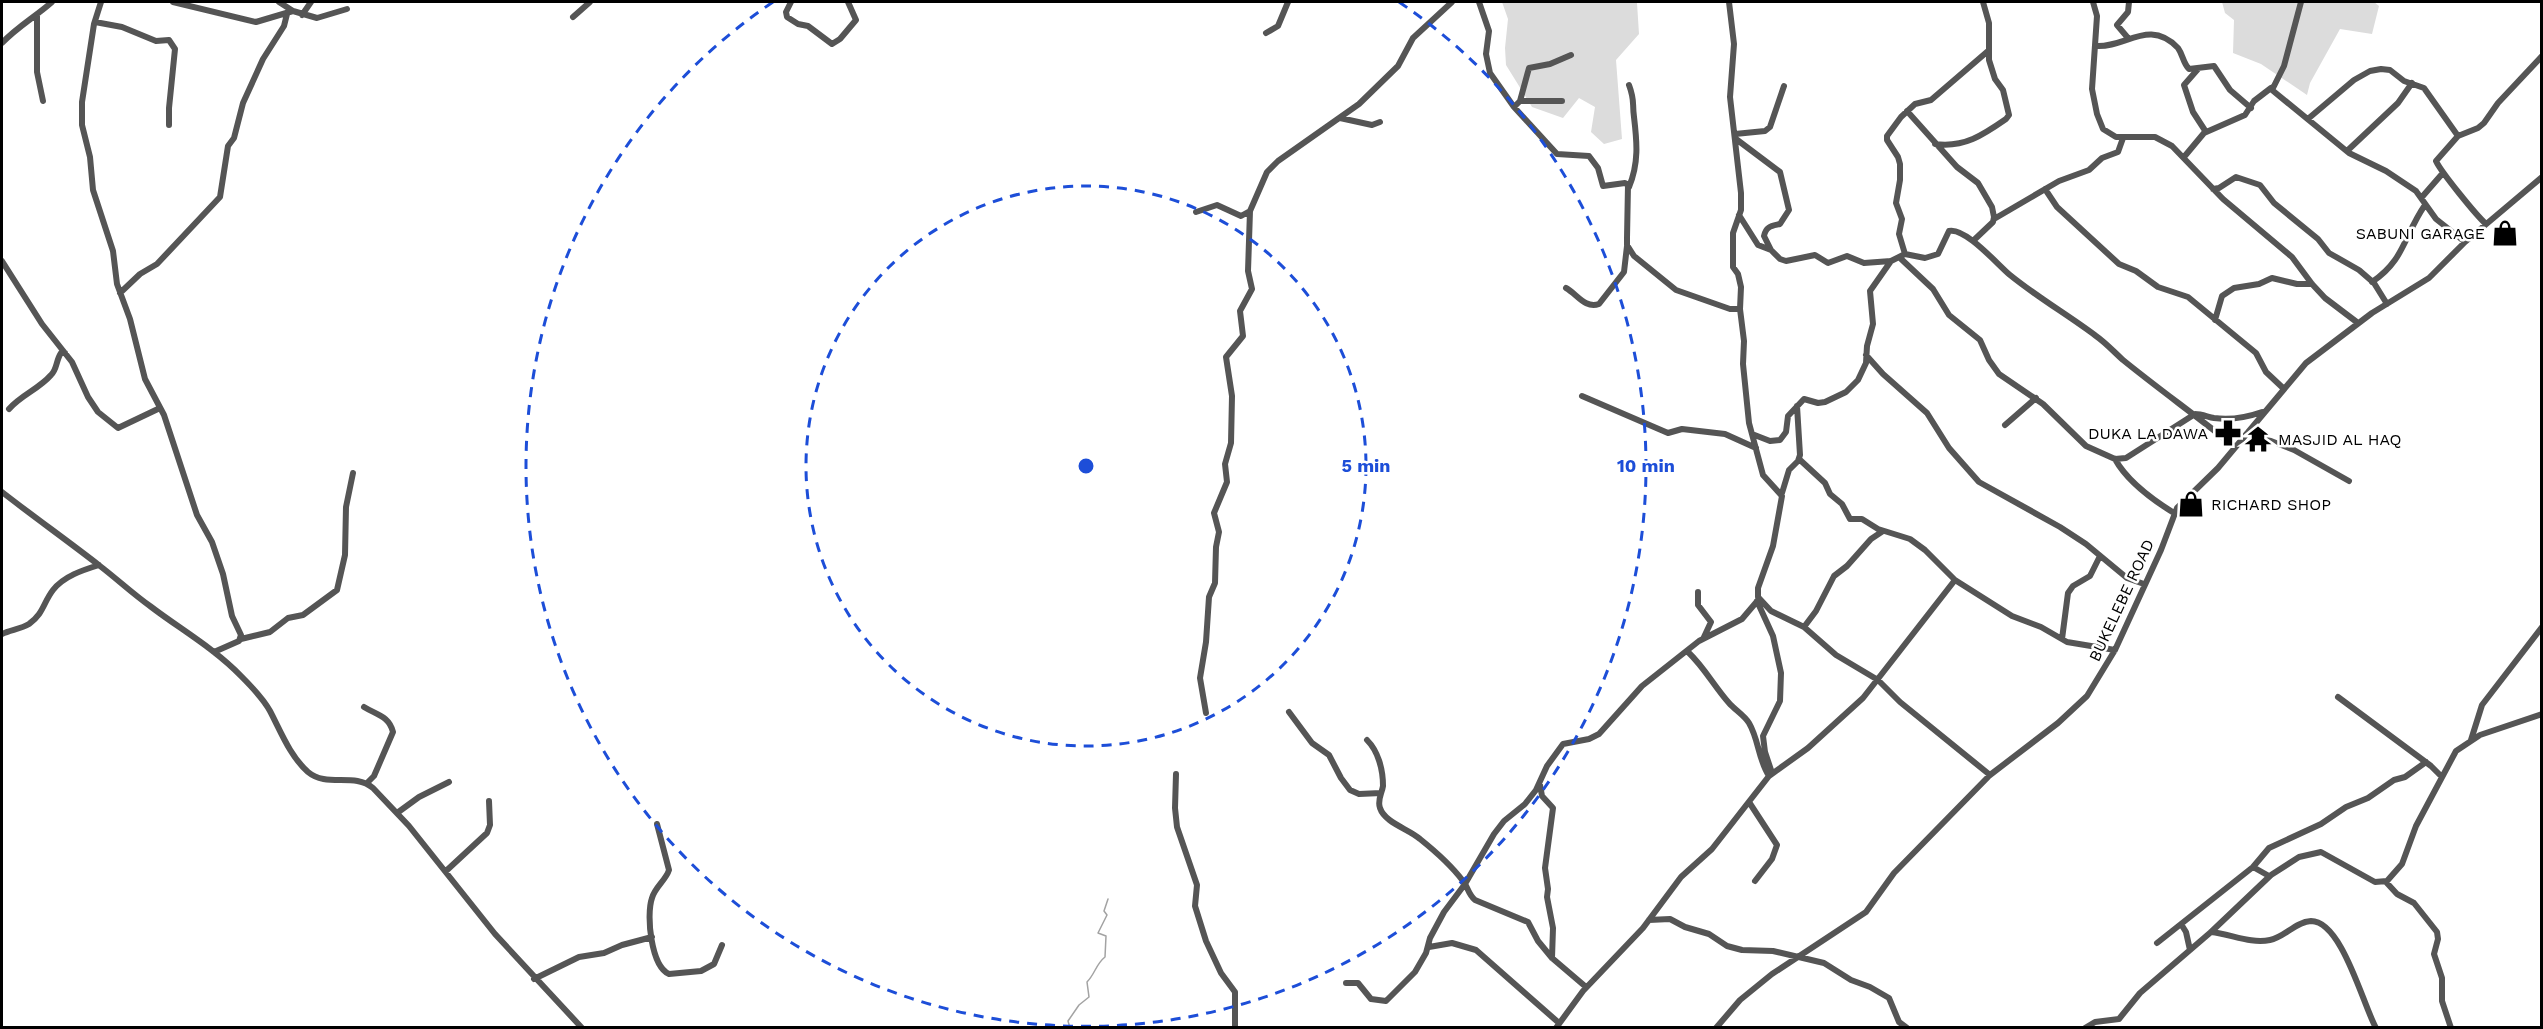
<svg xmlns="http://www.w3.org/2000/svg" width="2543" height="1029" font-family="'Work Sans',sans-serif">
  <rect width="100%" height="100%" fill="#fff"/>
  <path fill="#dcdcdc" d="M1502,2L1637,3L1639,34L1616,60L1622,139L1604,144L1591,132L1595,107L1579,98L1563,118L1532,107L1506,65L1505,48L1508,19Z
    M2222,2H2374L2379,6L2372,34L2340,29L2310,83L2307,95L2261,64L2233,53L2234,20L2225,13Z"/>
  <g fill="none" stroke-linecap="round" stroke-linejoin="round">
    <path stroke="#a3a3a3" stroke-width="1.5" d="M1070,1028L1068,1021L1079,1005L1089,997L1087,982C1095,974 1096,964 1105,957L1106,936L1098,933L1107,915L1104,911L1108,899"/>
    <path stroke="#555" stroke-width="6" d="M101,2L94,24L82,102V125L90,157L93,190L113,251L117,284L130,319L145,379L164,415L197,515L212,542L223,574L232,616L241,635L239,641L214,652
      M173,2L256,22L293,11
      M279,2L293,11L317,18L347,9
      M791,2L786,12L787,17L798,24L808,26L832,44L840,39L856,20L848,2
      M1479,2L1489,31L1486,54L1490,73L1514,107L1557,154L1589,156L1598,168L1603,186L1625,183L1628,185L1627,238V245L1634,256L1676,290L1730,309H1740
      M1729,2L1734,44L1730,97L1741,193V210L1733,233V267L1738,274L1741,287L1740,309L1744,341L1743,364L1749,423L1763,475L1782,496L1773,546L1758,588V597L1771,611L1804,627L1836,655L1878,680L1900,702L1990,775
      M2093,2L2097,16L2092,89L2097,114L2103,129L2116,137H2155L2172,146L2223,199L2292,257L2312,284L2325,298L2358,323
      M2301,2L2284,66L2272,90L2349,153L2386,171L2416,191L2436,219L2465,242
      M37,15V72L43,101
      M302,15L311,2
      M573,17L590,2
      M95,22L122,27L156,41L169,40L175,49L169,108V125
      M1266,33L1278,26L1288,2
      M2128,38L2117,25L2128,12L2129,2
      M2,43C17,27 35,17 52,2
      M2096,46C2126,48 2149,18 2178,48C2183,55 2183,63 2189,69L2214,66L2230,90L2251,108
      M2198,69L2184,85L2193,112L2206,132
      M1629,85C1635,101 1632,102 1634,117C1637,142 1639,163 1629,187
      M1520,101H1562
      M1514,107L1520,101L1529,68L1550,64L1571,55
      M1907,111L1957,167L1978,183L1992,207L1994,217L1993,222L1974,240
      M1340,118L1372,125L1380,122
      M2309,118L2354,80L2370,71L2381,69L2390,70L2404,81L2424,88L2458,136
      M1735,134L1765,131L1770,127L1784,86
      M1736,139L1780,172L1789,210L1780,224C1772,226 1766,226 1764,236L1771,250
      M1935,144C1964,148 1983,135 2006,119L2009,115L2003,90L1995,79L1989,60V23L1983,2
      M2347,151L2398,103L2412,83
      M2184,157L2204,133L2245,115L2254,101L2271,88
      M2045,189L2057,207L2119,264L2136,271L2158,287L2188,297L2256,353L2266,372L2283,388
      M2213,189L2219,188L2236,177L2260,185L2274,203L2318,239L2329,253L2359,270L2374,283L2387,304
      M2422,197L2442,174
      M1196,212L1217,205L1241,216L1250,211
      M1739,215L1758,245L1771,250L1780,259L1786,261L1815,255L1828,263L1847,256L1864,263L1891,261L1905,254L1925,258L1938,254L1949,231C1965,227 1997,264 2010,275C2037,297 2068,315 2096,336C2106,343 2114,352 2123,360C2160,390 2198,417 2235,447
      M1994,219L2059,181L2089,170L2102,158L2118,152L2123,138
      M2486,224C2476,215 2441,172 2436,161L2458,136L2478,128L2484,123L2498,103L2542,56
      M1905,254L1899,234L1902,219L1896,203L1900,180V164L1898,157L1887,140V136L1901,117L1915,104L1931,100L1988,51
      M1899,257L1933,289L1949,315L1980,340L1989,360L1999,374L2043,404L2086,446L2115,459L2126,458L2195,414C2202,414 2208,417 2214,418C2230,420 2248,417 2262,412
      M2,261L42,324L72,362L88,397L98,412L118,428L160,408
      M2372,282C2405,260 2404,235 2425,205
      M1566,288C1577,294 1585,309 1599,304L1624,272L1627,246
      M120,293L140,274L157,264L220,197L228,146L234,138L243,103L263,59L284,26L287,14
      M2215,320L2222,296L2234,288L2259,284L2272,278L2297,284H2312
      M1866,355L1883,374L1927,413L1949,448L1979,482L2060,527L2086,544L2127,578L2144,584
      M1582,396L1668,433L1682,429L1725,434L1756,448
      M9,409C21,395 39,389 51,375C57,370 56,360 61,353H65
      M2005,425L2036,398
      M2248,432L2294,450L2349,481
      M1752,434L1770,441L1780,440L1786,432L1788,416L1804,399L1818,403L1825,402L1846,392L1858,380L1866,363L1867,346L1873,324L1870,291L1891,261
      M1799,459L1825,483L1830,494L1842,504L1850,519H1862L1878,529L1910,539L1925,550L1955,580L2012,616L2041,627L2067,642L2115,650
      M2115,459C2127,481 2153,500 2174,513
      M2,492C34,517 68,541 100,566C117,579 133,594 150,606C180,629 214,648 241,676C251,686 263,698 270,711C281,732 290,756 308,772C327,788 354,772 373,788L409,826L495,934L582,1028
      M1782,493L1789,470L1798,461L1800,455L1797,406
      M1698,592V605L1711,622L1704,637
      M1757,601L1773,636L1781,673L1780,701L1763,736L1765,752L1772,773
      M1804,627L1816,611L1834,576L1847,566L1871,539L1883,531
      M2,634C10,630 21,629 29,624C44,613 43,603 53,590C64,576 83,570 99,565
      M241,639L270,632L288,618L303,615L337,590L345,555L346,507L353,473
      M2062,639L2068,593L2073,586L2090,576L2100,556
      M1688,652C1704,667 1714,686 1729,703C1735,710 1744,715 1749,723C1759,740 1758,759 1769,776
      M2338,697L2431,766L2441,776
      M364,707C377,715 389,716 393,732L374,776L367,783
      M1289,712L1312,743L1329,755L1341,778L1350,790L1359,794L1381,793
      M1206,713L1200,678L1206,642L1209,597L1215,583L1216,547L1219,532L1214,513L1227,482L1225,464L1231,443L1232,396L1226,357L1243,336L1240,311L1252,289L1248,271L1250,211L1267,172L1278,161L1359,104L1398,66L1413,38L1452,2
      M1367,740C1378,751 1383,769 1383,786C1382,793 1377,800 1380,808C1385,823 1409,829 1420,839C1435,851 1451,865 1463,881C1468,887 1468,894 1475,900L1528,922L1538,941L1552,958L1586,987
      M2471,740L2482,705L2542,627
      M1176,774L1175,808L1177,827L1197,885L1195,906L1206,941L1221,973L1235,992V1028
      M1540,785L1542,796L1553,808L1545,868L1548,889L1547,897L1553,928L1552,958
      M1749,802L1777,845L1772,859L1755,881
      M397,813L419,797L449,782
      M657,824L669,870C666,880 655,887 652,898C646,915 651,966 669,974L701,971L714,964L722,945
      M2253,867L2269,876
      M446,871L487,833L490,825L489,801
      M2386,882L2397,894L2414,903L2437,932L2438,939L2434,954L2442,978V1001L2451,1028
      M1649,920L1670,919L1685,927L1709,934L1727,946L1742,950L1773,951L1824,963L1851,980L1870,987L1889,998L1899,1022L1907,1028
      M2181,924L2186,932L2190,950
      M2211,932C2231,934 2250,944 2270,940C2285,937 2295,922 2311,921C2342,921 2363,1005 2376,1028
      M2157,943L2253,867L2269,848L2321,824L2346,807L2368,798L2394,780L2405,777L2426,762
      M1429,947L1452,943L1476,950L1559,1023
      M534,979L579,957L604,953L622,945L652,937
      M1346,983H1358L1371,999L1386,1001L1415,972L1426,953L1430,938L1444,912L1465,884L1494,834L1504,821L1525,804L1536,790L1547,766L1563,744L1589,739L1599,734L1642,686L1699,641L1742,619L1759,599
      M1556,1028L1583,991L1643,928L1681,877L1712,849L1769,776L1808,748L1863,698L1955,580
      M1716,1028L1740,1000L1772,974L1866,912L1894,873L1990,775L2058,723L2087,696L2115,650L2161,550L2177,508L2218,468L2306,363L2372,313L2429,278L2465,242L2542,177
      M2085,1028L2095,1022L2119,1019L2140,993L2211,932L2271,875L2299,857L2321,852L2375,882L2387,881L2402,864L2416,826L2456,751L2480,735L2542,714"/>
  </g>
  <g fill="none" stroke="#1d4ed8" stroke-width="3" stroke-dasharray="10 8">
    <circle cx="1086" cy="466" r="280"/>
    <path d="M1399 2A560 560 0 1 1 773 2"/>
  </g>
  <defs>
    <g id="shop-bare" transform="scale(2.07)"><path d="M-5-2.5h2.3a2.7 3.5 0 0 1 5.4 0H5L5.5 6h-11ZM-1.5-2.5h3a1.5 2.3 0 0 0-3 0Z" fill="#000" stroke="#fff" stroke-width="2.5" paint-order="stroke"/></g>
    <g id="pharmacy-bare" transform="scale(2.07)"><path d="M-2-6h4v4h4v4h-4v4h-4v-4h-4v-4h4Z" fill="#000" stroke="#fff" stroke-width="2.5" paint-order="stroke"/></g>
    <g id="temple-bare" transform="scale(2.07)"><path d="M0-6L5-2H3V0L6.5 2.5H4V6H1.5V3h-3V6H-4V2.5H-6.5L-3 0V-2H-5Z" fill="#000" stroke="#fff" stroke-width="2.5" paint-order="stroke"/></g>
  </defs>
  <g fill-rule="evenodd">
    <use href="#shop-bare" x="2505" y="233"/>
    <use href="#pharmacy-bare" x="2228" y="433"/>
    <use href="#temple-bare" x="2258" y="439"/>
    <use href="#shop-bare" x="2191" y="504"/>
  </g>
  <g text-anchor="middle" stroke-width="5" stroke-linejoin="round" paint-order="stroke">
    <g font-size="16" fill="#000" stroke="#fff" text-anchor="end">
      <text x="2485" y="239">SABUNI GARAGE</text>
      <text x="2208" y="439">DUKA LA DAWA</text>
      <text x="2278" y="445" text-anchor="start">MASJID AL HAQ</text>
      <text x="2211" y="510" text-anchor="start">RICHARD SHOP</text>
    </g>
    <g font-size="16" fill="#000" stroke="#fff">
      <text transform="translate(2121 600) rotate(-65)" y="6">BUKELEBE ROAD</text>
    </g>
  </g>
  <circle cx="1086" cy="466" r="9" fill="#1d4ed8" stroke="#fff" stroke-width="3"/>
  <g font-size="18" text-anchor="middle" font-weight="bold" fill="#1d4ed8" stroke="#fff" stroke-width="5" stroke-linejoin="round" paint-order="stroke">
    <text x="1366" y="472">5 min</text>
    <text x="1646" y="472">10 min</text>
  </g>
  <rect width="2543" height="1029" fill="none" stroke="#000000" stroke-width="6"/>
</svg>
